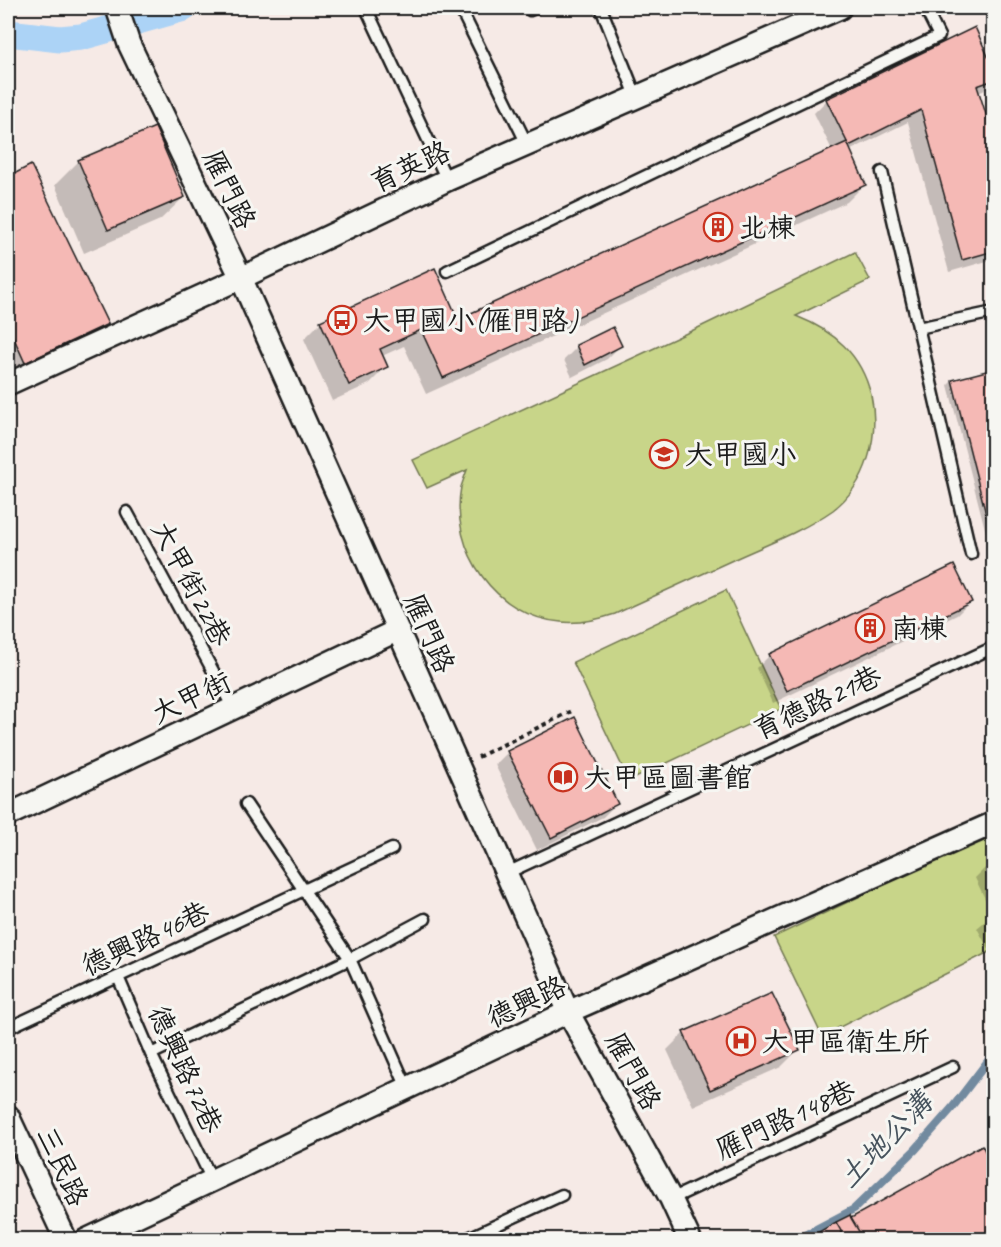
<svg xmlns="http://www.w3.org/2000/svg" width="1001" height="1247" font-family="Caveat,'LXGW WenKai TC',sans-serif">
  <rect width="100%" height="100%" fill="#f6eae6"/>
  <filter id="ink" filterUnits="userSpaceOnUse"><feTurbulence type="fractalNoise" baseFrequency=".0167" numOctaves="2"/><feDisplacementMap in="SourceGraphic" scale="12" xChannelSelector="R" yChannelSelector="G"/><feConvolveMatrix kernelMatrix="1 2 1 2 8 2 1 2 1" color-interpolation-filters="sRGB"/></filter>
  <g filter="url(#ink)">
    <path fill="#c8d589" stroke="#727852" stroke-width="1.5" d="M855,252L870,280L796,316C834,331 861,354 871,395C880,436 867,484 833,510C803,531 768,544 735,559C695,577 655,596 615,614C597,620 580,624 561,622C496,617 449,550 461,487C463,481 465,475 467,470L427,488L413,460L702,326Z
      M726,590L781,709L629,781L573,662Z
      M993,833V950L822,1036L774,937Z"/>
    <path fill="#0003" d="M994,73V80L983,91L977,93L994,143V259L949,272L908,122L849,151L864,185L847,202L426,394L404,346L382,356L386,367L369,384L332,401L304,339L321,322L458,321L832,150L814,113L827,100Z
      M79,161L184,197L160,220L84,253L55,185Z
      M30,167L106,324L98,332L16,370L8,352V179Z
      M620,346L607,359L572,377L564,360L577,347Z
      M994,371V564L948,385L952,381Z
      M970,602L957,615L773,703L757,668L770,655Z
      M508,752L616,804L603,817L537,850L495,765Z
      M994,863V900L987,903L975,878L988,865Z
      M994,914V950L990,952L977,928Z
      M684,1033L798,1050L781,1067L693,1106L667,1050Z
      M988,1159L994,1240H813L820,1233Z"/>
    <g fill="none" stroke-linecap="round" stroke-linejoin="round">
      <path stroke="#728a9f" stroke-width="8" d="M795,1240L854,1209L915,1150L952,1108L994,1053"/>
      <path stroke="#acd3f6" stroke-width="27" d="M8,33L60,39L81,37L184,8"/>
    </g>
    <path fill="#f5b9b5" stroke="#1c1c1c" stroke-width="1.5" d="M975,27L994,70V80L977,86L994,139V251L962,260L921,110L849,146L826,99Z
      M155,127L185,197L108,230L78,160Z
      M847,142L866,185L443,378L421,330L380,349L388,367L349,385L320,321L435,268L458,319Z
      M31,165L108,324L25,363L8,325V177Z
      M613,327L622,346L585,365L576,345Z
      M994,369V546L952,380Z
      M954,565L972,602L787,691L769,654Z
      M575,717L618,804L551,838L507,751Z
      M772,993L800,1050L710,1090L683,1032Z
      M982,1145L988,1157L994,1154V1240H864L851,1218Z
      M850,1215L851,1218L864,1240H846L836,1222Z
      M836,1222L846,1240H824L819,1232Z"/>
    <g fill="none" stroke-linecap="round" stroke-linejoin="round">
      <g stroke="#1c1c1c" stroke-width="15">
        <path id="lane" d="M366,8L447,180
          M460,8L527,144
          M601,8L636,96
          M530,10L535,8
          M882,172L971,554
          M447,271L939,36L925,8
          M918,328L994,312
          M127,512L233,708
          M246,804L350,959L407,1088
          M507,873L994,647
          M118,977L151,1054L212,1180
          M8,1028L392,849
          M151,1054L350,959L425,919
          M671,1199L953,1067
          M464,1240L562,1195"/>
      </g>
      <g stroke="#1c1c1c" stroke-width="26">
        <path id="street" d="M117,8L129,44L241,278L568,1012L671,1199L690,1240
          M8,384L241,278L447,180L840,8
          M8,815L398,630
          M8,1116L66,1240
          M86,1240L568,1012L994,823"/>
      </g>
      <path stroke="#1c1c1c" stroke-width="4" stroke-dasharray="4.5 4.5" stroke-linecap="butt" d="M478,757L574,710"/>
      <use href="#lane" stroke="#f6f6f2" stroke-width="10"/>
      <use href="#street" stroke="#f6f6f2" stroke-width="21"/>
    </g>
  </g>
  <defs>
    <g id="building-ring" transform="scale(1.5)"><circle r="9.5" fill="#f6f6f2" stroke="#c8321e" stroke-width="1.5"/><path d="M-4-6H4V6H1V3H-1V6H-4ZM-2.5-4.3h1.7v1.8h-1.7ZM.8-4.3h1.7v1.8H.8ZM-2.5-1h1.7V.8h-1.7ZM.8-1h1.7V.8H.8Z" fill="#c8321e"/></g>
    <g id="bus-ring" transform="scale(1.5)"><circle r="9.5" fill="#f6f6f2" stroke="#c8321e" stroke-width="1.5"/><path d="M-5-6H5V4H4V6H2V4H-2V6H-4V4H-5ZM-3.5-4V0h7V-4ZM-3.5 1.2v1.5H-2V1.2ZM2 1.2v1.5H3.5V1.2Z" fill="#c8321e"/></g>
    <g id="school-ring" transform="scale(1.5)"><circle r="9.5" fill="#f6f6f2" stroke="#c8321e" stroke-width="1.5"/><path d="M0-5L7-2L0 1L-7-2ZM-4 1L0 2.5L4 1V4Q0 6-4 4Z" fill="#c8321e"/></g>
    <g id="library-ring" transform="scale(1.5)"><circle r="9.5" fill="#f6f6f2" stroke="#c8321e" stroke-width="1.5"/><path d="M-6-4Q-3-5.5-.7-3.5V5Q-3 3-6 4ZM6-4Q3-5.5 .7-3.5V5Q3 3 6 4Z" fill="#c8321e"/></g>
    <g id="hospital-ring" transform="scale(1.5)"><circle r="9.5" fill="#f6f6f2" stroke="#c8321e" stroke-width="1.5"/><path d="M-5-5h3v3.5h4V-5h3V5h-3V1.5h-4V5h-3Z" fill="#c8321e"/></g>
  </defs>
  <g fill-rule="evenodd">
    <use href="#building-ring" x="718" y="227"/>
    <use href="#bus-ring" x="342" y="320"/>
    <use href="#school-ring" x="664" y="454"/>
    <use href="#building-ring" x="870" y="628"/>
    <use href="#library-ring" x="563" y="777"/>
    <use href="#hospital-ring" x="741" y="1041"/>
  </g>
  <g text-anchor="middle" stroke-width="6" stroke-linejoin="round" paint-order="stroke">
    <g font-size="28" fill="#1c1c1c" stroke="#f6f6f2">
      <text transform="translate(410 166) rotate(-25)" y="10">育英路</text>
      <text transform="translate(230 189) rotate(64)" y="10">雁門路</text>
      <text transform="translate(192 583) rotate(62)" y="10">大甲街22巷</text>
      <text transform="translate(430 633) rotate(66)" y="10">雁門路</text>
      <text transform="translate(191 697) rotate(-25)" y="10">大甲街</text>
      <text transform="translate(817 702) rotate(-25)" y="10">育德路21巷</text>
      <text transform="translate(145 938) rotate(-25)" y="10">德興路46巷</text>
      <text transform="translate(526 1001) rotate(-25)" y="10">德興路</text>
      <text transform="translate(186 1069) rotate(65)" y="10">德興路72巷</text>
      <text transform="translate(634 1071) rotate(61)" y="10">雁門路</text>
      <text transform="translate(785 1119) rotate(-25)" y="10">雁門路148巷</text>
      <text transform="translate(63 1166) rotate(65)" y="10">三民路</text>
    </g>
    <g font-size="28" fill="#1c1c1c" stroke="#f6f6f2" text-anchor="start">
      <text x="739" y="237">北棟</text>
      <text x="363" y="330">大甲國小(雁門路)</text>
      <text x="685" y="464">大甲國小</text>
      <text x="891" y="638">南棟</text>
      <text x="584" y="787">大甲區圖書館</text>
      <text x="762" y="1051">大甲區衛生所</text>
    </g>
    <g font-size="30" font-style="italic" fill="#47535d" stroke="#f6f6f2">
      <text transform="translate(885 1140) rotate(-46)" y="10">土地公溝</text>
    </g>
  </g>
  <rect width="1001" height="1247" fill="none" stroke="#f6f6f2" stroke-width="30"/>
  <rect x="15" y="15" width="971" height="1217" fill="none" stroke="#1c1c1c" stroke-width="2" filter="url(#ink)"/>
</svg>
